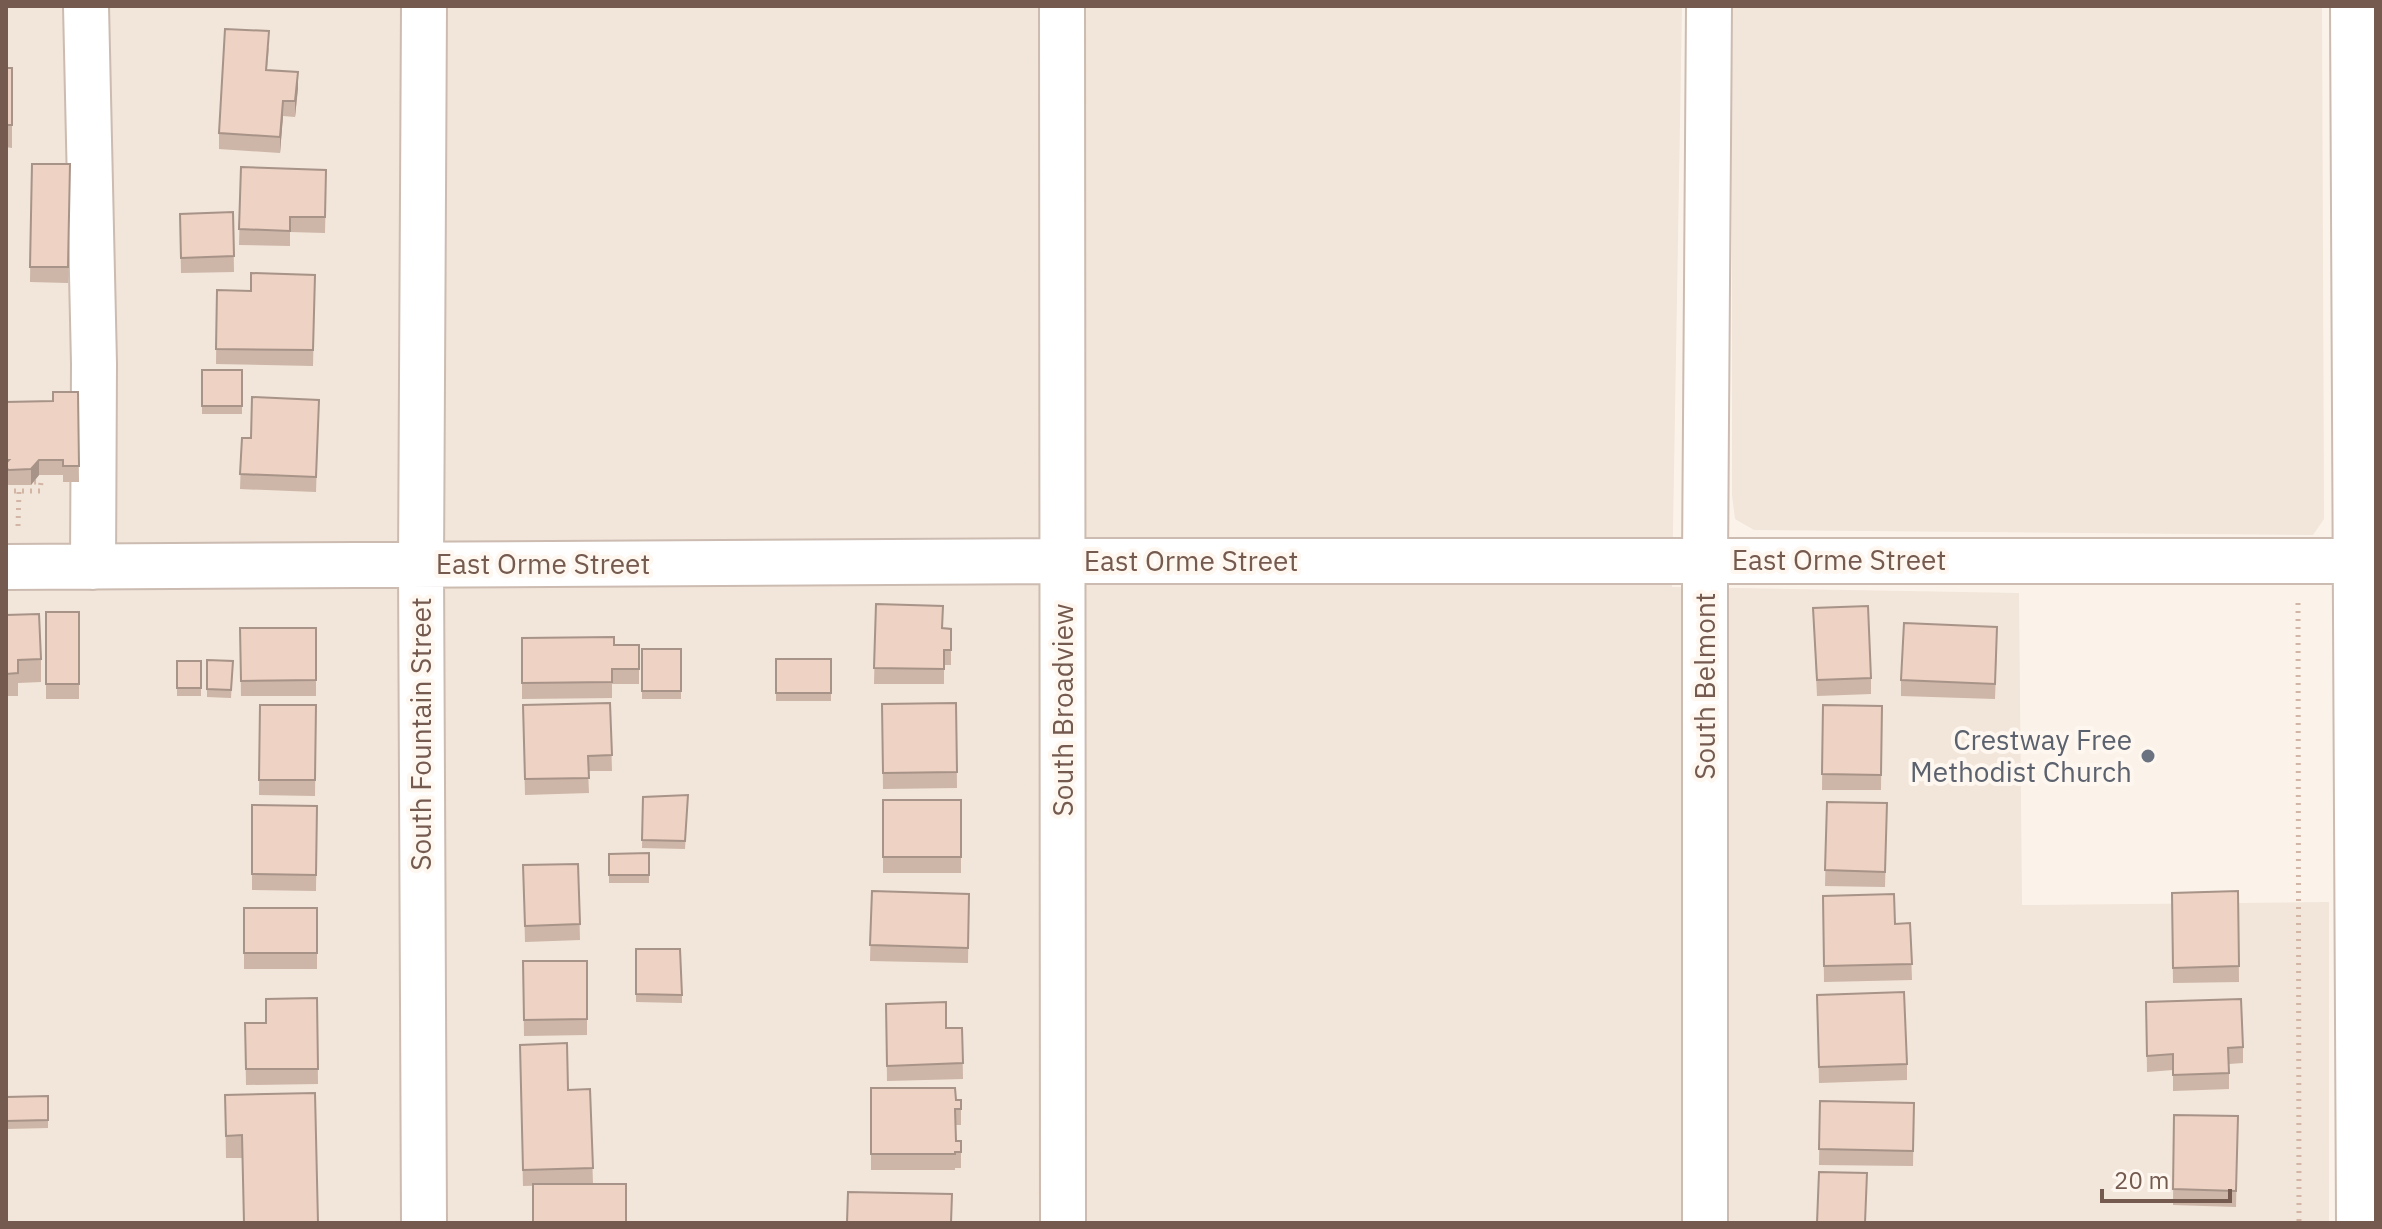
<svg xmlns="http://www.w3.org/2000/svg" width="2382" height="1229" font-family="'IBM Plex Sans',sans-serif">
  <rect width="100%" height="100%" fill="#fbf3ea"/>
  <path fill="#f2e5d9" d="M6,6H1682L1672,587L2019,593L2022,905L2329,902V1223H6Z
    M1732,6H2322L2324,519L2313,535L1754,530L1735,519L1732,495Z"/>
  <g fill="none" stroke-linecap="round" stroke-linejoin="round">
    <g stroke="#ccbbb0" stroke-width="48">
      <path id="minor" d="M86,6L94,364L93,567
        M1062,6L1063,1223
        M2353,6L2359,1223
        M6,567L1063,561H2376
        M424,1223L421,565L424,6
        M1705,1223V560L1709,6"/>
    </g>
    <path stroke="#d3b5a6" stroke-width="5" stroke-dasharray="2 6" stroke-linecap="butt" d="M6,491H40L41,482H33
      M18,526L19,491
      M2298,603L2299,1223"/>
    <use href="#minor" stroke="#fff" stroke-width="44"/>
  </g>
  <path fill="#cdb5a8" d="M269,47L267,70L298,88L295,117L283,116L280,153L219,149V133Z
    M6,68H12V148L6,147Z
    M32,164H70L68,283L30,282Z
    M241,167L326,186L325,233L290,232V246L239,245Z
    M233,212L234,272L181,273L180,214Z
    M315,275L313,366L216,364L217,290L251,291Z
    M202,370H242V414H202Z
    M78,392L79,482H63V475H39L31,485H9L6,484V402L53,401Z
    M319,400L316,492L240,489L242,438H251Z
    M876,604L943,629H951V665H944V684H874Z
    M1813,608L1871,678V694L1817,696Z
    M46,612H79V699H46Z
    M6,615L41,659V682L18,683V696H6Z
    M240,628H316V696H241Z
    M522,638L614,645H639V684H612V698L522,699Z
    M1997,643L1995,699L1901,696V680Z
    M642,649H681V699H642Z
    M776,659H831V701H776Z
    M207,660L233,661L231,698L207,697Z
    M177,661H201V696H177Z
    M610,703L612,771H588L589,793L525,795L523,705Z
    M956,703L957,788L883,789L882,704Z
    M260,705H316L315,796L259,795Z
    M1823,705L1882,706L1881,790H1822Z
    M688,795L685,849L642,848L643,797Z
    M883,800H961V873H883Z
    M1827,802L1887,803L1885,887L1825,886Z
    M252,805L317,806L316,891L252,890Z
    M649,853V883H609V854Z
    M578,864L580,940L525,942L523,865Z
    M872,891L969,894L968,963L870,961Z
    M2238,891L2239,982L2173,983L2172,893Z
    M1823,896L1895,924L1910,923L1912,980L1824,982Z
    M244,908H317V969H244Z
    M636,949L682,995V1003L636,1002Z
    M523,961H587V1035L524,1036Z
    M1817,995L1907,1064V1080L1819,1083Z
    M317,998L318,1084L246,1085L245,1023H266Z
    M2146,1002L2243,1047V1063L2229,1064V1089L2173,1091V1070L2147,1072Z
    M886,1004L946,1028H962L963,1079L887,1081Z
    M520,1060L568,1090L590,1089L593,1184L523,1186Z
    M871,1088L961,1100V1125H956V1141H961V1168H955V1170H871Z
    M315,1093L242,1158H226L225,1095Z
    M48,1096V1128L6,1129V1097Z
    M1820,1101L1914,1103L1913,1166L1819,1165Z
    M2174,1115L2238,1116L2236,1207L2173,1205Z"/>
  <path fill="#a79388" d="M298,72V88L295,117V101Z
    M283,101V116L280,153V137Z
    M39,460V475L31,485V469Z"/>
  <path fill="#eed2c3" stroke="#a79388" stroke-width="2" d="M225,29L269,31L266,70L298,72L295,101H283L280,137L219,133Z
    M6,68H12V125H6Z
    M32,164H70L68,267H30Z
    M241,167L326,170L325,217H290V231L239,229Z
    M233,212L234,256L181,258L180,214Z
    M251,273L315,275L313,350L216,349L217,290L251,291Z
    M202,370H242V406H202Z
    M53,392H78L79,466H63V460H39L31,469L9,470L6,468V463L9,460H6V402L53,401Z
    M252,397L319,400L316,477L240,474L242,438H251Z
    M876,604L943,606L942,628L951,629V650H944V669L874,668Z
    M1868,606L1871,678L1817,680L1813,608Z
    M46,612H79V684H46Z
    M39,614L41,659L18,660V673L6,674V615Z
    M1904,623L1997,627L1995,684L1901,680Z
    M240,628H316V680L241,681Z
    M614,637V645H639V669H612V682L522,683V638Z
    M642,649H681V691H642Z
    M776,659H831V693H776Z
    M207,660L233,661L231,690L207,689Z
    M177,661H201V688H177Z
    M610,703L612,755L588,756L589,778L525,779L523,705Z
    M956,703L957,772L883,773L882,704Z
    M260,705H316L315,780H259Z
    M1823,705L1882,706L1881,775L1822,774Z
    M688,795L685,841L642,840L643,797Z
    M883,800H961V857H883Z
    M1827,802L1887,803L1885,872L1825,870Z
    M252,805L317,806L316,875L252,874Z
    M649,853V875H609V854Z
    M578,864L580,924L525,926L523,865Z
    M872,891L969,894L968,948L870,945Z
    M2238,891L2239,966L2173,968L2172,893Z
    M1894,894L1895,924L1910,923L1912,964L1824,966L1823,896Z
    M244,908H317V953H244Z
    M636,949H680L682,995L636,994Z
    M523,961H587V1019L524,1020Z
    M1904,992L1907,1064L1819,1067L1817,995Z
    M317,998L318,1069H246L245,1023H266V999Z
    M2241,999L2243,1047L2228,1048L2229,1073L2173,1075V1054L2147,1056L2146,1002Z
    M946,1002V1028H962L963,1063L887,1066L886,1004Z
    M567,1043L568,1090L590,1089L593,1168L523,1170L520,1045Z
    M871,1088H955L956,1100H961V1109H955L956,1141H961V1152H955V1154H871Z
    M315,1093L318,1223H244L242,1135L226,1136L225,1095Z
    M48,1096V1120L6,1121V1097Z
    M1820,1101L1914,1103L1913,1151L1819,1149Z
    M2174,1115L2238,1116L2236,1191L2173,1189Z
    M1819,1172L1867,1173L1865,1223H1817Z
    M533,1184H626V1223H533Z
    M848,1192L952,1194L951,1223H847Z"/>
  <circle fill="#6b7280" stroke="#fef7f0" stroke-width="3" cx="2148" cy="756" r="8"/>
  <g text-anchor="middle" stroke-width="8" stroke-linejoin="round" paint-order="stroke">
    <g font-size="28" fill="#745a4f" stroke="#fef7f0">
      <text x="1839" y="570">East Orme Street</text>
      <text x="1191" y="571">East Orme Street</text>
      <text x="543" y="574">East Orme Street</text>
      <text transform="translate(1705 686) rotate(-90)" y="10">South Belmont</text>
      <text transform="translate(1063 710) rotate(-90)" y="10">South Broadview</text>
      <text transform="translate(421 734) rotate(-90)" y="10">South Fountain Street</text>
    </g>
    <g font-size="28" fill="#5b616d" stroke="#fef7f0" text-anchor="end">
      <text x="2132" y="750">Crestway Free<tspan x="2132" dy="32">Methodist Church</tspan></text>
    </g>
  </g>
  <rect width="2382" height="1229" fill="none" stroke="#745a4f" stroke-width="16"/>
  <path d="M2102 1189v12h128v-12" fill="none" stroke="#745a4f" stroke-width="4"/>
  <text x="2114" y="1189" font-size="24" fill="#745a4f" stroke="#fef7f0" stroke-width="6" paint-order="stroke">20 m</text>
</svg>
